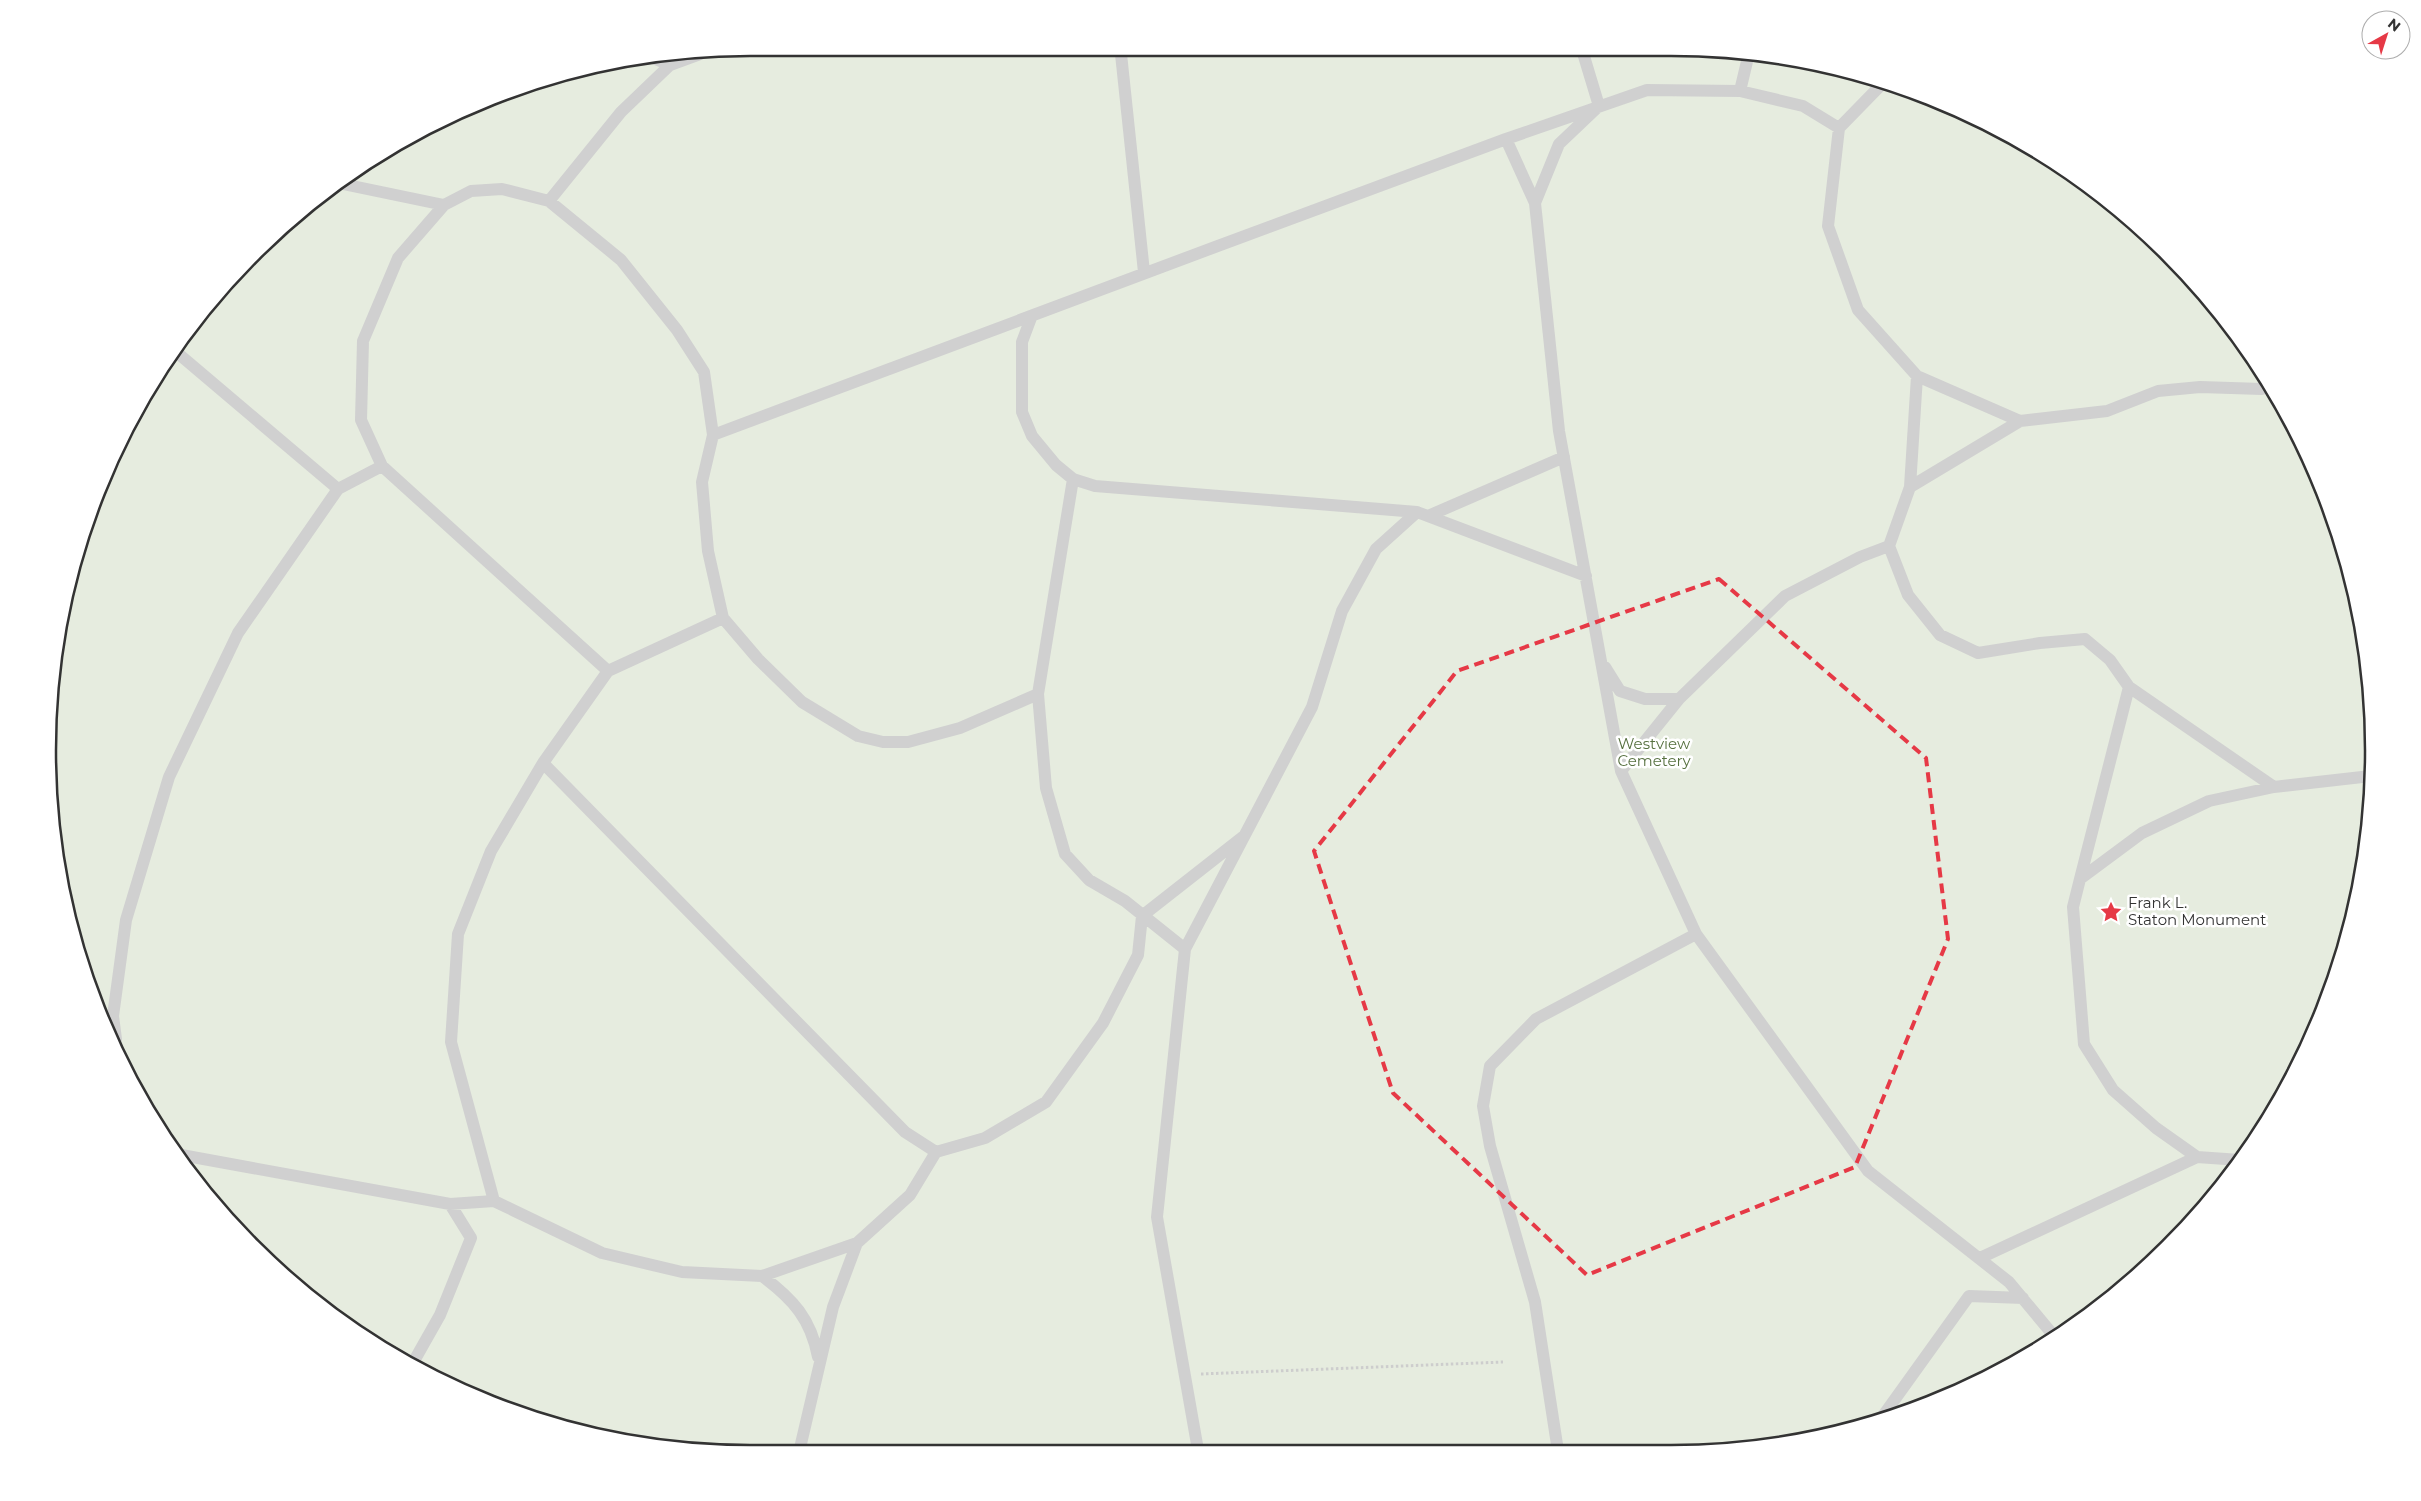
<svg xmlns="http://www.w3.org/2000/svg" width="2421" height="1501" font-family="Montserrat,sans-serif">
  <rect width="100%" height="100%" fill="#fff"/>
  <path fill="#e6ecdf" d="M1762,53L1939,101L2098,193L2199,287L2279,399L2336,524L2367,658L2372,796L2350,932L2301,1061L2228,1178L2134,1279L2022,1359L1896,1416L1717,1452L659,1448L482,1400L323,1308L253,1247L166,1141L85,976L54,843L48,750L61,614L85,525L166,360L253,254L323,193L439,120L525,85L658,54Z"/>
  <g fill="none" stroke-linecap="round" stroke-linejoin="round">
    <path stroke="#cdcdcd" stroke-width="3" stroke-dasharray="2.5 2.5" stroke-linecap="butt" d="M1201,1374L1503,1362"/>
    <path stroke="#d0d0d0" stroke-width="12" d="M700,54L670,65L621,112L549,201L621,260L677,330L704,372L713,435C978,337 1241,236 1506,139L1535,203L1559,431L1621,771L1696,934L1868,1171L2009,1282L2054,1336
      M1121,54L1144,272
      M648,56L670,65
      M1740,91L1749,53
      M1839,128L1881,85
      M1506,139L1647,90L1740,91L1803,106L1839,128L1828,226L1858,310L1917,376L2020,421
      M338,183L444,205
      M549,201L502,189L471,191L444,205L398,258L363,341L361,420L382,466L608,671
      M1535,203L1559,144L1599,106L1583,53
      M1031,318L1022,342V412L1032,436L1056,465L1073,479L1095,486L1417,512L1586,576
      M174,350L338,489
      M1917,376L1910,487L1889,546L1908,595L1940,635L1978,653L2040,643L2085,639L2110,660L2129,687L2274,787
      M713,435L702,482L708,551L723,618L758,659L802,702L858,736L883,742H908L960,728L1038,694
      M1073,479L1038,694L1046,788L1065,854L1089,880L1125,901L1185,949
      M1910,487L2020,421L2107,411L2158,391L2200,387L2262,389L2270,386
      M1428,516L1564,457
      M723,618L608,671L543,763L905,1132L936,1152
      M1605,667L1620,691L1645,699H1679
      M543,763L491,851L458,934L451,1042L494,1201L602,1253L682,1272L762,1276L857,1243L910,1195L936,1152L985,1138L1046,1102L1103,1023L1138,955L1142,916L1244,836
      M1621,771L1679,699L1785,596L1860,557L1889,546
      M2080,879L2129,687
      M116,1039L113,1016L126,920L169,777L238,633L338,489L382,466
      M176,1154L450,1204L494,1201
      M2240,1160L2197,1157L2156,1128L2113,1090L2084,1044L2073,907L2080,879L2142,833L2209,801L2274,787L2371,776
      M1980,1258L2197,1157
      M762,1276C793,1299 811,1319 818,1357
      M414,1361L440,1315L471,1238L450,1204
      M1880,1420L1969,1296L2023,1298
      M800,1448L833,1307L857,1243
      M1198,1450L1157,1217L1185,949L1312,707L1342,611L1376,549L1417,512
      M1558,1451L1535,1302L1490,1146L1483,1106L1490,1066L1536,1019L1696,934"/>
  </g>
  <path fill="none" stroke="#e63946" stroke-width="4" stroke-dasharray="10 6" stroke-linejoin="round" d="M1719,579L1926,758L1948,939L1855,1167L1587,1275L1393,1093L1314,851L1457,671Z"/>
  <defs>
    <g id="sight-bare" transform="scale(1.725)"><path d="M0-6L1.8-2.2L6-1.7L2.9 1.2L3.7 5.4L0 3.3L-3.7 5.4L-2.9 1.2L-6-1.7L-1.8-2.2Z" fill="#e63946" stroke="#fff" stroke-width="2.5" paint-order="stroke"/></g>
  </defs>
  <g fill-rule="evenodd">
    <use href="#sight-bare" x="2111" y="912"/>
  </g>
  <g text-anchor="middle" stroke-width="5" stroke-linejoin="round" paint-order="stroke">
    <g font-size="15" fill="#56703f" stroke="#fff">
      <text x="1654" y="749">Westview<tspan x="1654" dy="17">Cemetery</tspan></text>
    </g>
    <g font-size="15" fill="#333" stroke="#fff" text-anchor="start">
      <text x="2128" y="908">Frank L.<tspan x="2128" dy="17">Staton Monument</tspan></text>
    </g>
  </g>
  <path d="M0 0H2421V1501H0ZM750 56H1671A694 694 0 0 1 2365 750V751A694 694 0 0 1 1671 1445H750A694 694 0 0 1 56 751V750A694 694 0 0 1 750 56Z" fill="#fff" fill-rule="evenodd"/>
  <path fill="none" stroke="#333" stroke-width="2.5" d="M750 56H1671A694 694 0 0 1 2365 750V751A694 694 0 0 1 1671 1445H750A694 694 0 0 1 56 751V750A694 694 0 0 1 750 56Z"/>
  <g transform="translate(2386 35) rotate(39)"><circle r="24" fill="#ffffff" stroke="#adadad"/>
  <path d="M0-4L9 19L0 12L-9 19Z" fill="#e63946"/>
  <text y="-8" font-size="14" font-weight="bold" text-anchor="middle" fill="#333333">N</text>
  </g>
</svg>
